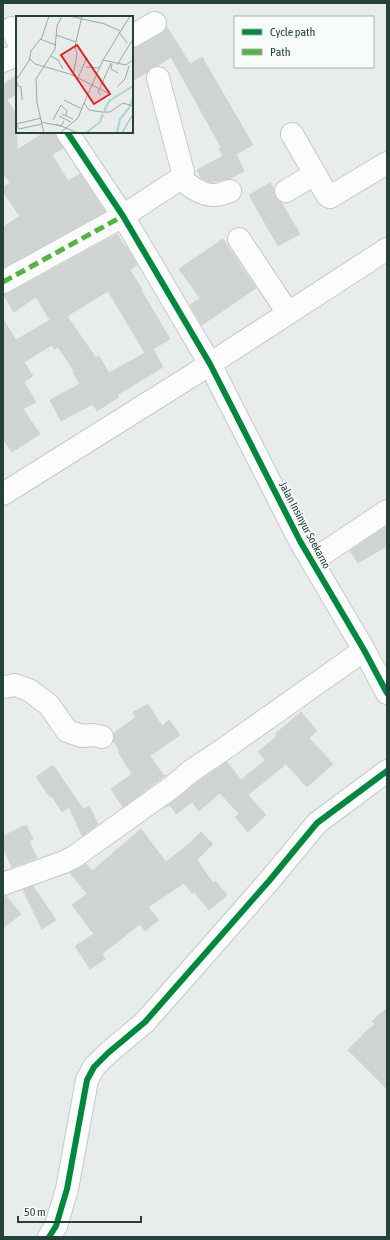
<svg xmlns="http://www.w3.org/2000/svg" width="390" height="1240" font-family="'Asap Condensed',sans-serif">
  <rect width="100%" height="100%" fill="#e8edeb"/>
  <path fill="#cfd4d2" stroke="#d1d6d4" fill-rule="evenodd" d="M167,27L190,64L202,57L253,145L236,154L244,171L229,179L215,182H209L201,178L197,170L223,156L219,148L221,147L171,57L157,66L149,69L148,72L132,81V48L138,47L161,34L166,30Z
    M17,75V93L7,100L17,115V150L45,132H55L57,139L63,148L52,155L68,181L80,174L105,212L3,268V227L20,216L3,192V187L10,183L3,173V85Z
    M270,183L274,189L275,197L281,202L300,234L278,246L249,195Z
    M117,234L125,247L126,246L137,265L130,270L142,289L141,290L170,339L153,349L163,367L117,395L119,397L97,411L93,404L61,421L50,400L80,384L73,372L74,371L58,347L54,349L52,345L24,362L33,376L24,382L36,402L23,409L40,434L12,452L3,439V319L16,340L50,320L36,297L14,312L3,294L9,293ZM108,291L145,353L109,373L99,356L96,358L67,316Z
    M223,239L256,288L202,325L190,305L200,298L179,269Z
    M387,526V546L358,563L350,551Z
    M148,704L162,726L169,720L180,735L150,756L164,776L166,775L123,807L111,789L132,774L118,752L120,751L113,741L114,733L136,717L133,712Z
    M301,712L317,731L309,738L333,764L307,787L286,764L248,795L266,815L248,832L235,817L239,814L220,793L199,811L192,802L176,814L170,805L166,807L199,781L227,762L241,780L265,760L258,752L277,736L275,734Z
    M53,765L83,809L89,806L98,824L82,836L69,807L62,812L52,796L50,797L36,777Z
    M26,825L33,839L29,841L37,858L12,867L3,848V836Z
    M141,829L166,862L189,844L201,832L213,844L197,860L213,883L215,881L227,895L209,910L194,892L192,893L184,883L148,907L159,920L145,931L140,924L102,954L105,959L90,969L75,946L94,934L72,905L87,894L70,873L86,864L92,871Z
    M33,886L56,920L42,929L23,890Z
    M3,896H6L21,914L3,928Z
    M387,1008V1089L348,1050L363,1035V1034L375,1024L372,1021Z"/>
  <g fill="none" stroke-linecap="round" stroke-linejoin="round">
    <g stroke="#c5cac8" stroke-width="24">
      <path id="minor" d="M12,28L17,40
        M132,36L155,23
        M3,61L17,55
        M67,132L123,216L210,364L300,541L364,650L387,693
        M292,134L315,174
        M181,178C188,186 204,196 215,195C220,195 226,192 230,191
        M286,191L315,174L327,195L330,197L387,163
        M239,239L288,313
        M3,282L123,216L181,178L183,172L158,78
        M3,494L196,373L387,249
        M312,561L387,511
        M3,687L15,685L29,690L49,705L67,731L82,736L93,735L102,737
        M3,884L64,862L74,857L172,787L191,771L221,751L364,650
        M49,1237L56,1226L67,1189L87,1080L94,1067L108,1053L145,1022L269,881L317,823L387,771"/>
    </g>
    <use href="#minor" stroke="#fcfcfc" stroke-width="22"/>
    <path stroke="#55b346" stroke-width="5" stroke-dasharray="10 5" stroke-linecap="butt" d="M3,282L123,216"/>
    <g stroke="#f7fbf9" stroke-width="8">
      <path id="cycleway" d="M67,132L123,216L210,364L300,541L364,650L387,693
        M49,1237L56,1226L67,1189L87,1080L94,1067L108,1053L145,1022L269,881L317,823L387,771"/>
    </g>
    <use href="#cycleway" stroke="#00873e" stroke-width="6"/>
  </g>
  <g text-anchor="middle" stroke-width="3.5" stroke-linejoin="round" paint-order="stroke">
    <g font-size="11" fill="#24423a" stroke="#f7fbf9">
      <text transform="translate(305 525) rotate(62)" y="4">Jalan Insinyur Soekarno</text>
    </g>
  </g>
  <g transform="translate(16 16)">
    <rect width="117" height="117" fill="#e8edeb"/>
    <path fill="none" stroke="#a9d4db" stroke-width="2" d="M88,95L93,85L117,70M70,117L84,106L87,98M101,117L104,103L113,92L117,82"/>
    <path fill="none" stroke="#9aa9a4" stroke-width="1" d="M53,0L89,8L104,15M114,0L87,44L68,87L73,94L86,96H94L107,87L117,90M103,16L111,27M40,19L60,26M24,23L40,29M35,40L42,44L47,53M13,42L19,48L54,58L92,77M87,44L110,49L117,44M96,48L95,53L102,57M101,49L117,23M70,51L83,52M57,60L61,38L59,30L66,0M62,62L71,41M0,64L13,45L15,35L26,21L33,0M0,64L2,70L5,71L6,84M101,71L109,63L113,50M85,79L82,76L95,47M48,84L66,93M46,98L57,103M43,100L55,106M37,104L45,89L51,95L50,99M25,106L45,110L48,105M0,107L3,113L26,108M0,108L25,102M40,108L62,117M28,117L21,87L20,63L39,33L41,10L46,0M44,117L62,102L68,87M106,117L117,98"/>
    <path fill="#d62828" fill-opacity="0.15" stroke="#d62828" stroke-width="2" d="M61,29L94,78L78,88L45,39Z"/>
    <rect width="117" height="117" fill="none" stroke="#24423a" stroke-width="2"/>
  </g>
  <rect width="390" height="1240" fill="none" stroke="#24423a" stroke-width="8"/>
  <rect x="234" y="16" width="140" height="52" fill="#f7fbf9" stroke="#a3b1ad"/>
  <rect x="242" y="29" width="20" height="6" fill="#00873e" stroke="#a3b1ad"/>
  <text x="270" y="36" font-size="12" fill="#24423a">Cycle path</text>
  <rect x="242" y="49" width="20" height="6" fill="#55b346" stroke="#a3b1ad"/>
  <text x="270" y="56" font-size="12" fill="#24423a">Path</text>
  <path d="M18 1216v6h123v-6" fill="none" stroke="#24423a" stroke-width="2"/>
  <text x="24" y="1216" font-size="12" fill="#24423a" stroke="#f7fbf9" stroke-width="3" paint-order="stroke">50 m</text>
</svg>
